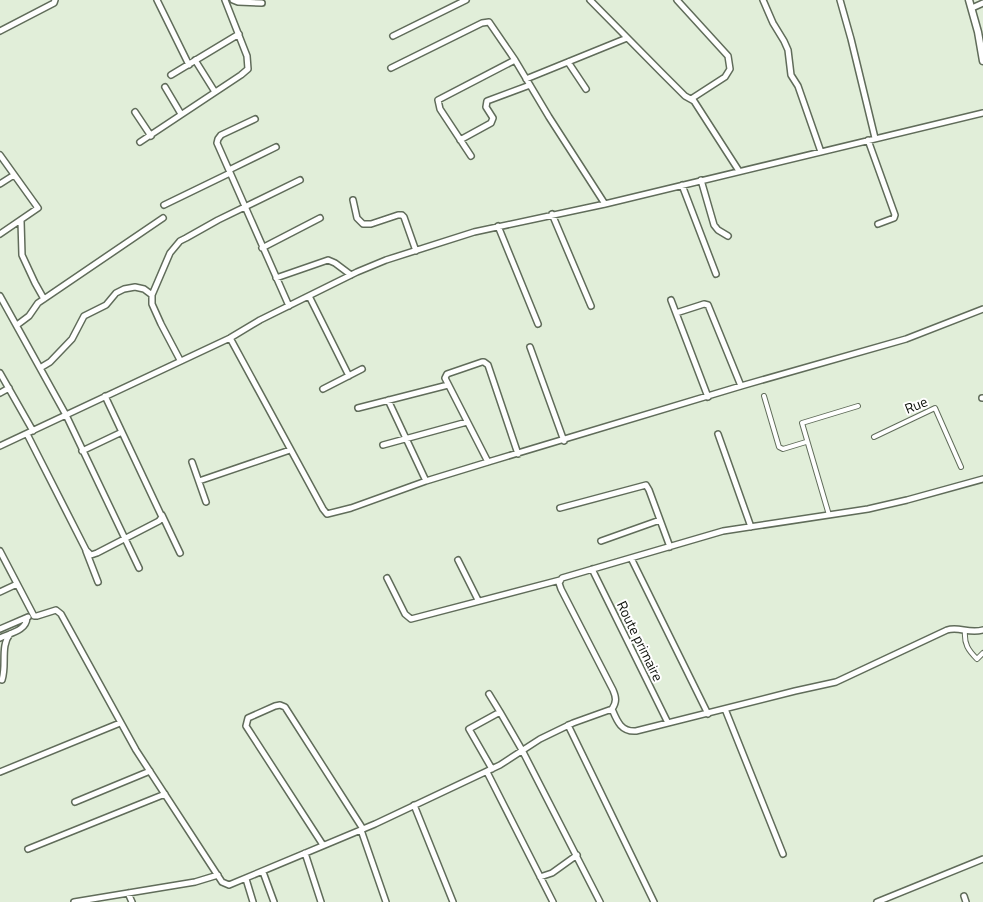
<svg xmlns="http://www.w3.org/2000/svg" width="983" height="902" font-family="'Titillium Web',sans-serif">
  <rect width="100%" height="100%" fill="#e1eed9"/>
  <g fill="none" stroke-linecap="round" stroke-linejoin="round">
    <g stroke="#606c5a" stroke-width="6">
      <path id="pedestrian" d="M764,396L779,447L783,449L806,442
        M874,437L935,408L961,467
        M829,515L802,423L858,406
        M965,631C964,644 968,650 977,659L983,653"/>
    </g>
    <g stroke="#606c5a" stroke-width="8">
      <path id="minor" d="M157,0L189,65
        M233,0L238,2L262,3
        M590,0L661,72L685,96L694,101L739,171
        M677,0L728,56L730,69L725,77L691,99
        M763,0L773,23L784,41L788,50L791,75L798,86L821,152
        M840,0L851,39L875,138
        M972,8L983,3
        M0,31L54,3L55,0
        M393,36L466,0
        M195,60L215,92
        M568,62L586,89
        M391,68L482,23L489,22L515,60L549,117L605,204
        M171,75L239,34
        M526,79L627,38
        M165,87L181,114
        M135,112L151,136
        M255,119L221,135L218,139L217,143L289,306
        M460,140L491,123L493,118L486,107L487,101L530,85
        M868,140L895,215L894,218L878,224
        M140,142L241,75L248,69L247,56L225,0
        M0,155L38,208L0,234
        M471,156L440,109L438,100L515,60
        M229,170L276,147
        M701,180L714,225L718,230L728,236
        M0,184L14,175
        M682,185L716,274
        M353,200L357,218L363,224H371L398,215H402L404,217L416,251
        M164,205L230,173
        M552,214L591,306
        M21,221L22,255L35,283L44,299
        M498,226L538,324
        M262,248L320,218
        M276,278L328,260L335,263L351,275
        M0,296L66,415L139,568
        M309,296L349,376
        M671,300L708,397
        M676,313L704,304L708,305L741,386
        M17,325L29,316L38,303L163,218
        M230,338L323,509L327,514L351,508L426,481L488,462L741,386L906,339L983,309
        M530,347L564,441
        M180,360L161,324L152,304V295L170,253L180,241L186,238L218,220L300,180
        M40,368L50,362L72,339L84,316L106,305L116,293L124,289L135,287L144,289L152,295
        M0,373L33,431
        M323,389L362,369
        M0,393L9,388
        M982,398H983
        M388,400L426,481
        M358,408L448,385
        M27,434L86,550L91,555L97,553L159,521L162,517L105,396
        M718,434L751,527
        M383,445L467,422
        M0,446L230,338L260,320L357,272L386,260L474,232L605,204L983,113
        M82,451L122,432
        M192,462L206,502
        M488,462L445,378L447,374L482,362H484L488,365L518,454
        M199,481L290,450
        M560,508L646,485L649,490L670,547
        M162,515L180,553
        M601,541L660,520
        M0,551L34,616H37L56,610L61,614L136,750L222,882L229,885L375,824L500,765L540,739L573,723L612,709C617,702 616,697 613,690L561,589L559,583L562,578L723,531L868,509L907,500L983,479
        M86,551L98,582
        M631,558L708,714
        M458,560L478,600
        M592,569L668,723
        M387,578L405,614L411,619L560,580
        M0,592L17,584
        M0,629L28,617
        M0,638C10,633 26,631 27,618
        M2,680C7,665 0,646 10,634
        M489,694L500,712
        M612,709C617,721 621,732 636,731L795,691L836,682L947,630C959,626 968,634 983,630
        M725,709L783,854
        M568,725L654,902
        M492,769L469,729L500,712L522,750L600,902
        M0,772L120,723
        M487,772L553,902
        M75,802L150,771
        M414,805L453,902
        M361,830L386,902
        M323,845L246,726L248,718L275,706L280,705L285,707L363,829
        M28,849L165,794
        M305,853L321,902
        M263,872L274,902
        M540,877L552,873L577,855
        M246,879L253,902
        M128,893L132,902
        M964,896L966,902
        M74,902L195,882L218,875
        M877,902L983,859"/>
    </g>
    <g stroke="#606c5a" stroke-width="9">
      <path id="tertiary" d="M969,0L978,32L983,61"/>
    </g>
    <use href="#pedestrian" stroke="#fff" stroke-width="4"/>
    <use href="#minor" stroke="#fff" stroke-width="5"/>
    <use href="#tertiary" stroke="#fff" stroke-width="6"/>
  </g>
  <g text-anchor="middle" stroke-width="4" stroke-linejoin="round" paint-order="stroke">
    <g font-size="14" fill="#0c1009" stroke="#fff">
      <text transform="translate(916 405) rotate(-22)" y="5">Rue</text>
      <text transform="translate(640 641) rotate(64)" y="5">Route primaire</text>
    </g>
  </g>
</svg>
